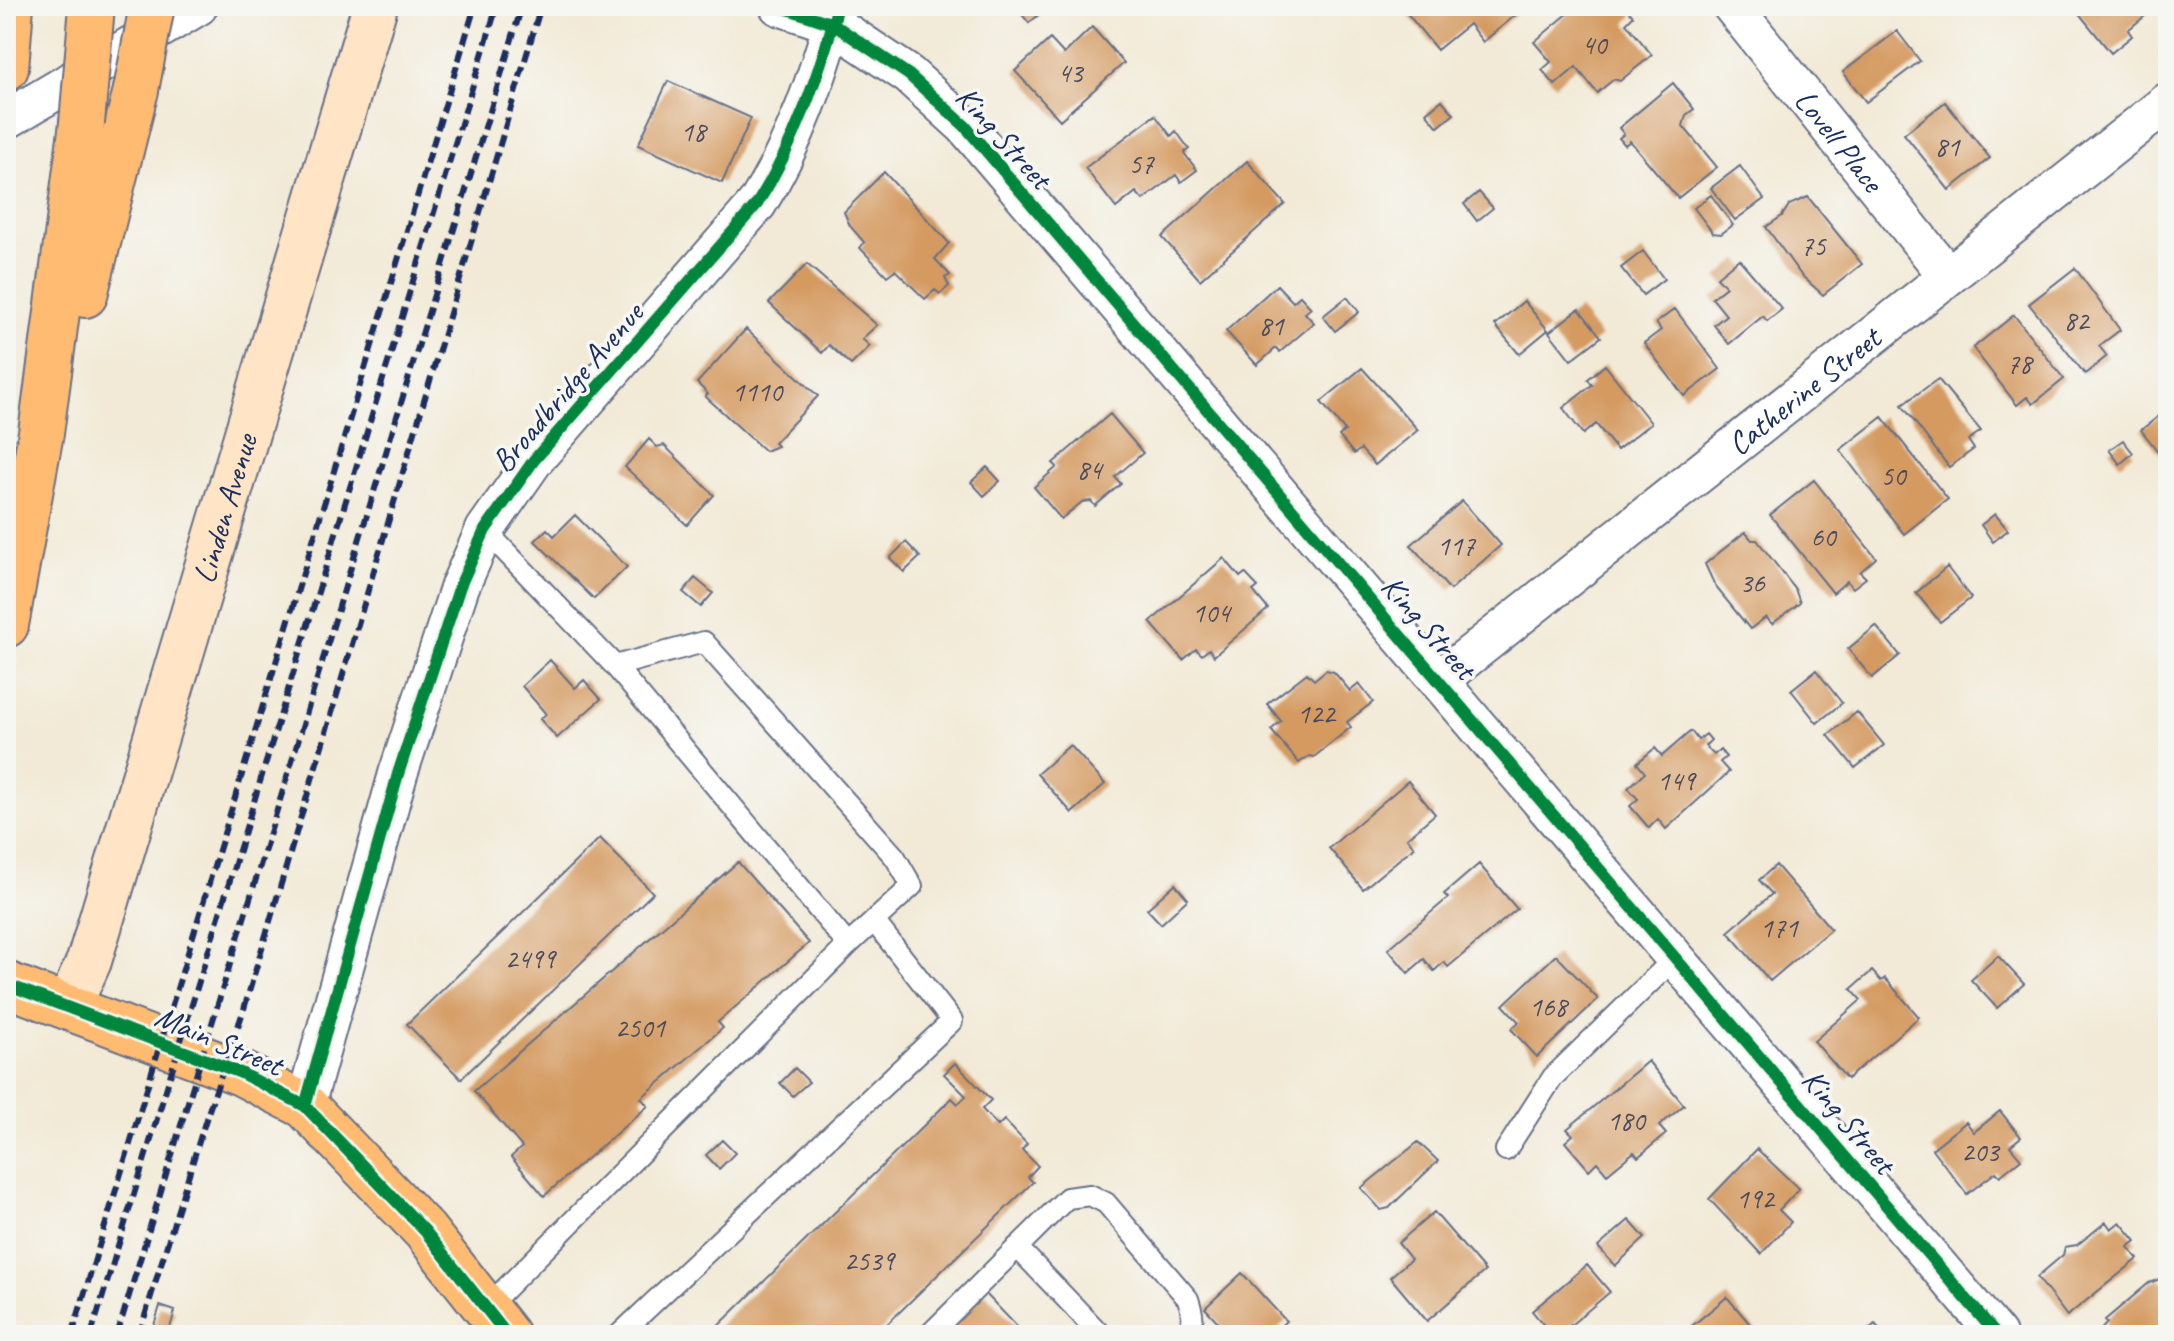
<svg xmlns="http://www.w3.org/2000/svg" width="2174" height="1341" font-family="Caveat,sans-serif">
  <rect width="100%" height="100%" fill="#f6f6f2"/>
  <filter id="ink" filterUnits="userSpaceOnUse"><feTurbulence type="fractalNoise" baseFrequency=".0125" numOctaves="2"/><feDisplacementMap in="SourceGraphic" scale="16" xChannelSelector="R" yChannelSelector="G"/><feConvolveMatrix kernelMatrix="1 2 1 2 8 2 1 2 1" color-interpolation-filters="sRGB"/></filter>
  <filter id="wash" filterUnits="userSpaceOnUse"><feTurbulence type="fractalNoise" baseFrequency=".006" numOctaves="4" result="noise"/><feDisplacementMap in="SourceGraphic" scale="32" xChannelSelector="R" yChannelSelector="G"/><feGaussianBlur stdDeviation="1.8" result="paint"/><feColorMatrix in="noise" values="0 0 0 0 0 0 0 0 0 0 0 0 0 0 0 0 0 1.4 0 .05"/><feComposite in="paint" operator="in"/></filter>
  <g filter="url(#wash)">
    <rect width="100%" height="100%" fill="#f2ead7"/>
    <g id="blocks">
      <path fill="#d49a60" d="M1015,6H1049L1029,23Z
        M1411,6H1510L1517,14L1483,42L1469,24L1437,50L1405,11Z
        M1577,6H1612L1616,11L1624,6L1633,16L1626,23L1652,55L1620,81L1614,79L1597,93L1576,67L1555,85L1542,70L1551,62L1534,42Z
        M1851,6H1867L1857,14Z
        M2073,6H2136L2145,16L2128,30L2132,36L2111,53Z
        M1092,27L1124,63L1060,120L1015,71L1050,39L1064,54Z
        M1897,31L1920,61L1866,102L1843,72Z
        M668,81L751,118L722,183L638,145Z
        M1673,83L1694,109L1686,115L1683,126L1717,167L1678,198L1630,141L1625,145L1619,138L1624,134L1619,128Z
        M1442,100L1454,114L1438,127L1426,113Z
        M1945,102L1990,158L1949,190L1904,134Z
        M1155,115L1171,136L1176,131L1189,149L1184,153L1197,170L1181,182L1176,175L1143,200L1136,192L1116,208L1085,168Z
        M1247,161L1285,204L1200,280L1162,237Z
        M1740,166L1764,199L1735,220L1711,188Z
        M884,172L949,243L935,259L950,275L945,278L949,286L940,294L935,290L925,299L895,270L887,276L860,248L864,242L850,226L844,212Z
        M1479,192L1493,208L1477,221L1464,204Z
        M1711,195L1733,225L1721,234L1713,233L1694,208Z
        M1808,197L1862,264L1823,295L1801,275L1766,227L1782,216L1789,205Z
        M1643,251L1664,279L1643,295L1621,268Z
        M1739,259L1782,309L1767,321L1763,316L1729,344L1714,325L1726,315L1712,298L1726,287L1717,277Z
        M807,264L877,325L862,339L870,346L851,365L829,345L822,353L769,303Z
        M2075,268L2120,330L2099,346L2107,356L2085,374L2029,304Z
        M1277,285L1293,302L1300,296L1311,308L1305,313L1314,323L1280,352L1276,348L1257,365L1226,331Z
        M1347,297L1359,312L1335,331L1323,316Z
        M1524,301L1548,330L1519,354L1495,325Z
        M1579,309L1601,337L1571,360L1549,332Z
        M1675,309L1720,369L1684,396L1644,343L1661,330L1656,323Z
        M2014,315L2064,379L2033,404L2027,397L2017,405L1973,348Z
        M746,329L818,396L774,443L777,446L765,451L705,396L708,394L697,383Z
        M1605,365L1651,423L1617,450L1596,424L1583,434L1563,408L1592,385L1588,379Z
        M1362,368L1418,430L1375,465L1361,449L1354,454L1339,436L1345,431L1321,402Z
        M1938,379L1981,431L1968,440L1974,449L1949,467L1902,405Z
        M2168,409V464L2141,430Z
        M1110,414L1143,453L1115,477L1121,484L1095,506L1091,501L1082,502L1061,519L1034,487L1057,467L1053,463Z
        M1882,417L1948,499L1904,534L1840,450Z
        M649,439L657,447L664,445L714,495L687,525L625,467Z
        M2123,440L2133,453L2120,464L2109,450Z
        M987,467L1000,481L984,496L971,482Z
        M1814,480L1876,558L1860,572L1866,578L1853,588L1847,581L1833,593L1770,515Z
        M1462,501L1501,545L1450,590L1411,545Z
        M1995,514L2008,530L1993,542L1981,525Z
        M575,515L627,567L594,599L535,541L547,529L554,536Z
        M1745,532L1752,540H1757L1795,589L1800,603L1772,624L1766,617L1750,629L1715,586L1705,564Z
        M906,542L920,557L904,572L890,558Z
        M1224,558L1240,577L1245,573L1258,587L1253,591L1268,609L1214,656L1209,649L1202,655L1196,649L1183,660L1150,622Z
        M1947,567L1971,598L1940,622L1916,593Z
        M695,578L713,593L701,607L683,592Z
        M1876,626L1900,655L1872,678L1848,649Z
        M550,660L575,688L584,680L601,699L557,738L540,719L546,714L522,686Z
        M1326,670L1334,672L1350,691L1359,684L1373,702L1347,722L1351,727L1314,757L1309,756L1299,763L1271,730L1281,721L1267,704L1307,673L1314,680Z
        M1816,670L1842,703L1817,723L1791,690Z
        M1857,712L1884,745L1855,768L1828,735Z
        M1691,731L1698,740L1706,734L1711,740L1705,746L1714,755L1720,750L1726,757L1720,762L1729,772L1666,829L1658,819L1649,828L1630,806L1638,799L1628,788L1645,773L1637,763L1655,748L1662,756Z
        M1070,745L1105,784L1072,813L1037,774Z
        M1408,781L1435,814L1407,838L1414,847L1363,889L1329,848Z
        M600,838L653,893L461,1079L407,1024Z
        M738,862L809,943L718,1022L723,1028L641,1098L648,1106L544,1196L511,1157L522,1147L474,1091Z
        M1479,864L1517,909L1448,967L1444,962L1434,971L1424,959L1408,973L1388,949L1448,898L1444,894Z
        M1776,865L1831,929L1770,981L1728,932L1772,894L1759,880Z
        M1175,884L1188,899L1161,924L1147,909Z
        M1556,955L1598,999L1537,1057L1511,1029L1519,1022L1503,1005Z
        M1998,956L2024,984L1997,1008L1971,980Z
        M1872,971L1881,981L1885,978L1919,1017L1847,1079L1814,1041L1861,1000L1851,989Z
        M1648,1061L1684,1105L1659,1126L1666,1134L1638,1157L1634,1152L1607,1174L1597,1162L1589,1170L1565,1142L1573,1135L1567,1129Z
        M955,1063L991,1100L982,1109L998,1126L1004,1120L1027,1144L1022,1150L1038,1166L1028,1177L1033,1182L876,1335H709L952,1098L958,1104L966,1096L944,1074Z
        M795,1068L809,1082L793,1096L780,1083Z
        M2000,1111L2021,1137L2010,1146L2021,1159L2000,1176L1996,1172L1967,1194L1932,1149L1966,1122L1974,1132Z
        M722,1140L735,1153L719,1169L706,1155Z
        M1418,1142L1438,1161L1389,1208L1381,1210L1361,1188Z
        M1757,1149L1799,1189L1779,1210L1791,1222L1761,1254L1709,1199Z
        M1434,1212L1485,1271L1427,1321L1390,1277L1411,1259L1398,1243Z
        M1629,1220L1645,1238L1615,1266L1598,1247Z
        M2106,1222L2111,1229L2120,1222L2136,1241L2128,1247L2138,1259L2067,1316L2037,1277L2063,1255L2065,1247L2077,1245Z
        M1587,1265L1610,1292L1559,1335H1552L1532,1311Z
        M1242,1273L1286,1321L1271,1335H1230L1205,1308Z
        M2160,1279L2168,1288V1335H2096L2107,1323L2105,1320L2149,1283Z
        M984,1292L1025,1335H939Z
        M1727,1297L1756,1331L1752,1335H1681Z
        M160,1306L175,1311L168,1335H151Z
        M1875,1324L1885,1335H1862Z"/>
    </g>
  </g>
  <g filter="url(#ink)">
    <use href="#blocks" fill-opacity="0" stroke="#667088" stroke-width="2"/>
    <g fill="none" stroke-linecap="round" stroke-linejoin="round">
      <g stroke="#667088" stroke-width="24">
        <path id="lane" d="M485,530L615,666L848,945L486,1308
          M615,666L704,642L895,857L912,886L848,945
          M1506,1150L1553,1077L1676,957
          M1017,1247L1101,1335
          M619,1335L952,1021L874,921
          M929,1335L1067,1198L1090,1195L1106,1203L1188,1299C1193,1314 1196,1324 1184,1335"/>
      </g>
      <g stroke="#667088" stroke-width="42">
        <g id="street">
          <path d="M779,6L833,24L909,75L965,126L1997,1335"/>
          <path id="s1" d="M1732,6L1948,276"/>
          <path d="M6,120L198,6"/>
          <path id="s2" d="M1440,679L2168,102"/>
          <path d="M305,1106L398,774L460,586L485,530L534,460L757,204C796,142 818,76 838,6"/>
        </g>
      </g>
      <g stroke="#667088" stroke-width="48">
        <g id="secondary">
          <path id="s3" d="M63,1005L76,990L89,961L375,6"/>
        </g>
      </g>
      <g stroke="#667088" stroke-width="48">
        <path id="primary" d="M6,984L241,1073L305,1106L425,1231L507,1335"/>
      </g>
      <g stroke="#667088" stroke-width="48">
        <path id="highway" d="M6,68L11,6
          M85,295L136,90
          M6,625L41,433L82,123"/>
      </g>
      <use href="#lane" stroke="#fff" stroke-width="20"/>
      <use href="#street" stroke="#fff" stroke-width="38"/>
      <use href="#secondary" stroke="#ffe4c6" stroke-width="44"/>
      <use href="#primary" stroke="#ffbb71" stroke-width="44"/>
      <use href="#highway" stroke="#ffbb71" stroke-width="44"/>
      <path stroke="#1b2f5e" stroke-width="6" stroke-dasharray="12 6" stroke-linecap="butt" d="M72,1335L475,6
        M91,1335L497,6
        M117,1335L522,6
        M139,1335L206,1119L244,1009L541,6"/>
      <g stroke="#667088" stroke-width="48" stroke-linecap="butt">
        <path id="highway-bridge" d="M136,90L152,6
          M82,123L92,6"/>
      </g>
      <use href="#highway-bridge" stroke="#ffbb71" stroke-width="44"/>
      <g stroke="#f6f6f2" stroke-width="17">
        <path id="cycleway" d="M779,6L833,24L909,75L965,126L1997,1335
          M6,984L241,1073L305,1106L425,1231L507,1335
          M305,1106L398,774L460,586L485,530L534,460L757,204C796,142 818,76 838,6"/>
      </g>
      <use href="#cycleway" stroke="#00873e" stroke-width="12"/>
    </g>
  </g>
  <g text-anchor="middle" stroke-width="7" stroke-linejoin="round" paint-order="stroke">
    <g font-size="28" fill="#494a5e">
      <text x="1594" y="54">40</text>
      <text x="1070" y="82">43</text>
      <text x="693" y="141">18</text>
      <text x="1947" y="156">81</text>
      <text x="1141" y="173">57</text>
      <text x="1813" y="255">75</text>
      <text x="2076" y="330">82</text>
      <text x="1271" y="335">81</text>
      <text x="2019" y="373">78</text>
      <text x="757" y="401">1110</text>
      <text x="1089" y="479">84</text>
      <text x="1893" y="485">50</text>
      <text x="1823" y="546">60</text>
      <text x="1456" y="555">117</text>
      <text x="1752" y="592">36</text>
      <text x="1211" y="622">104</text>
      <text x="1316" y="723">122</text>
      <text x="1676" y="790">149</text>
      <text x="1779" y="937">171</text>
      <text x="530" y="968">2499</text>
      <text x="1548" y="1016">168</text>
      <text x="640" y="1037">2501</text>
      <text x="1626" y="1130">180</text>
      <text x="1980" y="1161">203</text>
      <text x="1755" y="1208">192</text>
      <text x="869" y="1270">2539</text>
    </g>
    <g font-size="32" fill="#1b2f5e" stroke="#f6f6f2">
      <text transform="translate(1004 137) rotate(48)" y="11">King Street</text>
      <text dy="11" stroke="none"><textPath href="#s1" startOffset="172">Lovell Place</textPath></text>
      <text transform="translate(567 387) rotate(-49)" y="11">Broadbridge Avenue</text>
      <text dy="11" stroke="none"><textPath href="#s2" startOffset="464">Catherine Street</textPath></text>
      <text dy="11" stroke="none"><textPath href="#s3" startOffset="524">Linden Avenue</textPath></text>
      <text transform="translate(1429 627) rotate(49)" y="11">King Street</text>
      <text transform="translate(219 1040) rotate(23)" y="11">Main Street</text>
      <text transform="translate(1849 1121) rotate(50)" y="11">King Street</text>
    </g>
  </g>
  <rect width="2174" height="1341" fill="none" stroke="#f6f6f2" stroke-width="32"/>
</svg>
